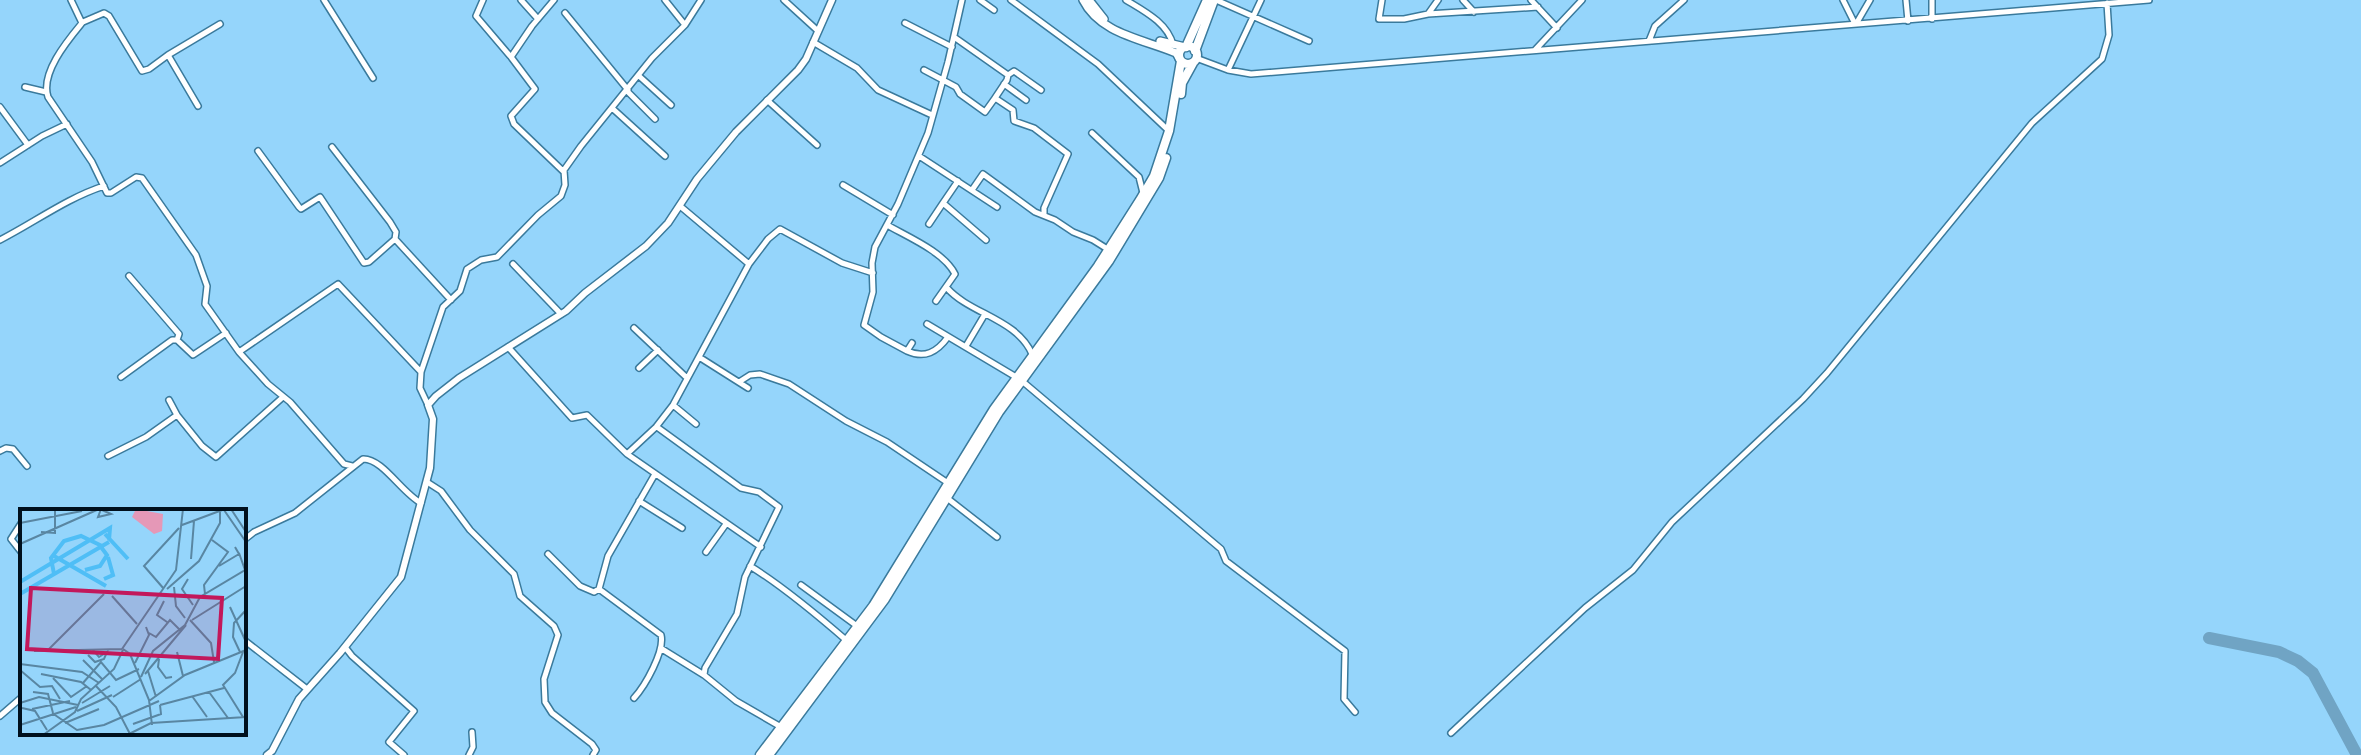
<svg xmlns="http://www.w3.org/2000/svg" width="2361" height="755" font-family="'Playfair Display',serif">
  <rect width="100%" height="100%" fill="#95d5fb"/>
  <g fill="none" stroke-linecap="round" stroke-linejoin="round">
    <path stroke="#70a4c4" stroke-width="12" d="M2209,638L2279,652L2298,661L2313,673L2357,755"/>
    <g stroke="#3a7a9c" stroke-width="8">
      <path id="minor" d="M71,0L82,23C68,40 40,73 48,97L92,162L107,193H111L136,177L142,178L196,255L207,286L205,304L239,352L268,384L290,402L344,464L352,466
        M324,0L373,78
        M483,0L476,16L510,56
        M521,0L538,19
        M554,0L532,26L511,57L535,89L511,116L514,124L564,172
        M665,0L685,25
        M784,0L818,31
        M980,0L994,10
        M1011,0L1098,64L1169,131
        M1126,0C1144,11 1168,23 1173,45
        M1216,0L1309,41
        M1382,0L1379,19H1404L1428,14L1438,0
        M1463,0L1474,12
        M1531,0L1557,28
        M1843,0L1855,24
        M1906,0L1908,21
        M1932,0V19
        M565,13L628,90
        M1428,14L1538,7
        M83,22L104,13L109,16L142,71L149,69L168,55L198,106
        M905,23L952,47
        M1856,24L1870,0
        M954,37L1008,75L1007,80L995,98L1013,110L1014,121L1034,128L1068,154L1044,208V215
        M1649,41L1655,26L1684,0
        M813,42L857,68L878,90L932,115
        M1535,50L1582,0
        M168,55L220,24
        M1196,58L1228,70L1251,74L2149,0
        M924,70L956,87L960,94L985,112L995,98
        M1228,70L1261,0
        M1008,75L1014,71L1041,90
        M639,76L671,105
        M1004,84L1026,100
        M25,87L46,92
        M627,91L655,119
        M767,100L817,145
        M0,107L28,145
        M612,108L665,156
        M1092,133L1139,177L1143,193
        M332,147L390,222L396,232L395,239
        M258,151L299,207L301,209L320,197L364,263L369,262L395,239L451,300
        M919,156L997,207
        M0,163L42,136L67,124
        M958,181L943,203L986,240
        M843,185L893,215
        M972,190L983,174L1035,212L1055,220L1073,232L1093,240L1109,250
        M680,206L749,264
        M929,224L943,203
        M887,225C908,237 944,252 955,274L936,301
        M0,240C35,222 67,198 104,186
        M513,264L561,314
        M129,276L179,334L177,340
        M947,288C970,314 1017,319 1032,354
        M927,324L1016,377
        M634,328L687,378
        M912,343L907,351L881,337L864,325L873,292L872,263L875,247L898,204L928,133L948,62L962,0
        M966,346L985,314
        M508,347L572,418L587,415L627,454L656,427L673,405L749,264L768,239L780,229L842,263L873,273
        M907,351C925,359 937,352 948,337
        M239,352L338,284L421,372
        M699,357L748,388
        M639,368L658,350
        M121,377L172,340H177L193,355L226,333
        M1022,381L1221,549L1226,561L1345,651L1344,699L1355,712
        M739,382L750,375L760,374L789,384L846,421L887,442L948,483
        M169,400L177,415
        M428,405L420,388L421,372L443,307L460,291L467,269L481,260L497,257L538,215L561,196L565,185L564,170L581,146L652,58L685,25L701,0
        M673,405L696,424
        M657,427L741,488L759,492L779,507L745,577L737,614L705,668L704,675
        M0,451L6,448L13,449L27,466
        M627,454L761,547
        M108,456L146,437L177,415L202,446L216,457L283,397
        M427,482L441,491L470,530L514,574L520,596L554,626L558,635L544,679L545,702L552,713L592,744L596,750L593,755
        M947,498L997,537
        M639,501L682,528
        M22,522L11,539L22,553
        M244,540L254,532L295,513L363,459C382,458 402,493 421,503
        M706,552L726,524
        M548,554L580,586L594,592L599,589L661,635C665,651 645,686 634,698
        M750,566C784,587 816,614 846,640
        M801,585L857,626
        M599,589L608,556L655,474
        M244,640L307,689
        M345,647L352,656L414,711L389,742L404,755
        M662,649L704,675L736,701L781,727
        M0,716L22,697
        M1451,733L1585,608L1633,570L1672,522L1803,399L1827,373L2032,123L2102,59L2109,35L2107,3
        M469,755L473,747L472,732"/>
    </g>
    <g stroke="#3a7a9c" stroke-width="9">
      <path id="tertiary" d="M267,755L272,751L299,699L340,653L401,577L430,468L433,419L428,405L436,396L459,378L566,311L585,293L646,246L668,223L697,179L736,132L798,70L806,59L832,0"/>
    </g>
    <g stroke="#3a7a9c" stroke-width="10">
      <path id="secondary" d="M1083,0C1100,34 1143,39 1176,53L1179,58
        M1089,0L1104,19
        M1160,41L1185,47"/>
    </g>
    <g stroke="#3a7a9c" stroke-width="11">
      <path id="primary" d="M1179 55a9 9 0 1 1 18 0a9 9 0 1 1-18 0Z
        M1186,47L1207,0
        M1195,51L1214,0
        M1181,94L1182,83L1193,63
        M760,755L873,606L994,409L1098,266L1140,200L1154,176L1169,131L1181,61
        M769,755L885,599L999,412L1109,261L1159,178L1166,158"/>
    </g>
    <use href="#minor" stroke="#fff" stroke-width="5"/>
    <use href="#tertiary" stroke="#fff" stroke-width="6"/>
    <use href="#secondary" stroke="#fff" stroke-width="7"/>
    <use href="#primary" stroke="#fff" stroke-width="8"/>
  </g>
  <g transform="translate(20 509)">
    <rect width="226" height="226" fill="#95d5fb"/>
    <path d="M116,0L143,5L142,22L134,25L112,8Z" fill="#e598b7"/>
    <path fill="none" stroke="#4fbef6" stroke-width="4" d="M85,25L108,50M34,47L86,77M65,61L80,57L87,46L81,38M34,65L31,49L44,32L61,27L82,37M84,70L93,66L88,48M0,73L90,19L89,31M0,85L89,33"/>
    <path fill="none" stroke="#5986a2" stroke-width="2" d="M81,0L78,8L91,5L82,1M211,0L226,23M204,1L226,33M0,14L62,2M162,16L205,0M21,23L35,24V0M0,35L79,0M171,50L174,12M199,57L219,45L215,38M168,70L162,80L173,96M154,78L156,97L165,109M144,80L124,57L159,19M147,80L179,52L200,14V3M185,85L184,76L208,43L192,31M92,87L117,115M144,92L137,106L147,113M210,98L226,133M170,111L191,134L194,153M172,111L226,77M129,124L136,128L150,111L159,120M102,140L156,61L163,0M103,140L110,145L129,191L132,216M28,141L84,85M14,142L102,140M157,143L163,167M220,143L213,128L214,114L226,101M68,146L75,153L84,150L87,143L79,148L73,141M139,150L138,158L146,169L152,168M63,151L82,170M115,154L129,126L126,118M0,155L62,163L79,174M0,161L20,178L32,177L40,190M128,162L136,188M21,165L61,173L71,181M125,165L166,116M121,168L133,142L165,116L180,88L225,61L219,44M33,169L51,188L67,177M63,174L81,153L96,171L119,160M75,176L96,198L110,225M13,183L28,185L33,204M189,183L208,209M172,187L187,208M93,188L121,170M129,192L165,166L226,141M0,194L19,188L58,196M62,194L90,177M140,196L204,179M2,199L15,202L27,221M12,200L50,192M57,202L92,186M32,204L57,221L84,216L139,192M223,208L203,176L215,164L223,143M45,214L79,200M113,215L141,205L140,196M0,216L56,198M23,226L55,203L61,190L94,160L103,141M107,226L131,214L226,208"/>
    <path fill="#c2185b" fill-opacity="0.15" stroke="#c2185b" stroke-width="4" d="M11,79L202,89L198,150L7,140Z"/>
    <rect width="226" height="226" fill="none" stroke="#00101d" stroke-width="4"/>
  </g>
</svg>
